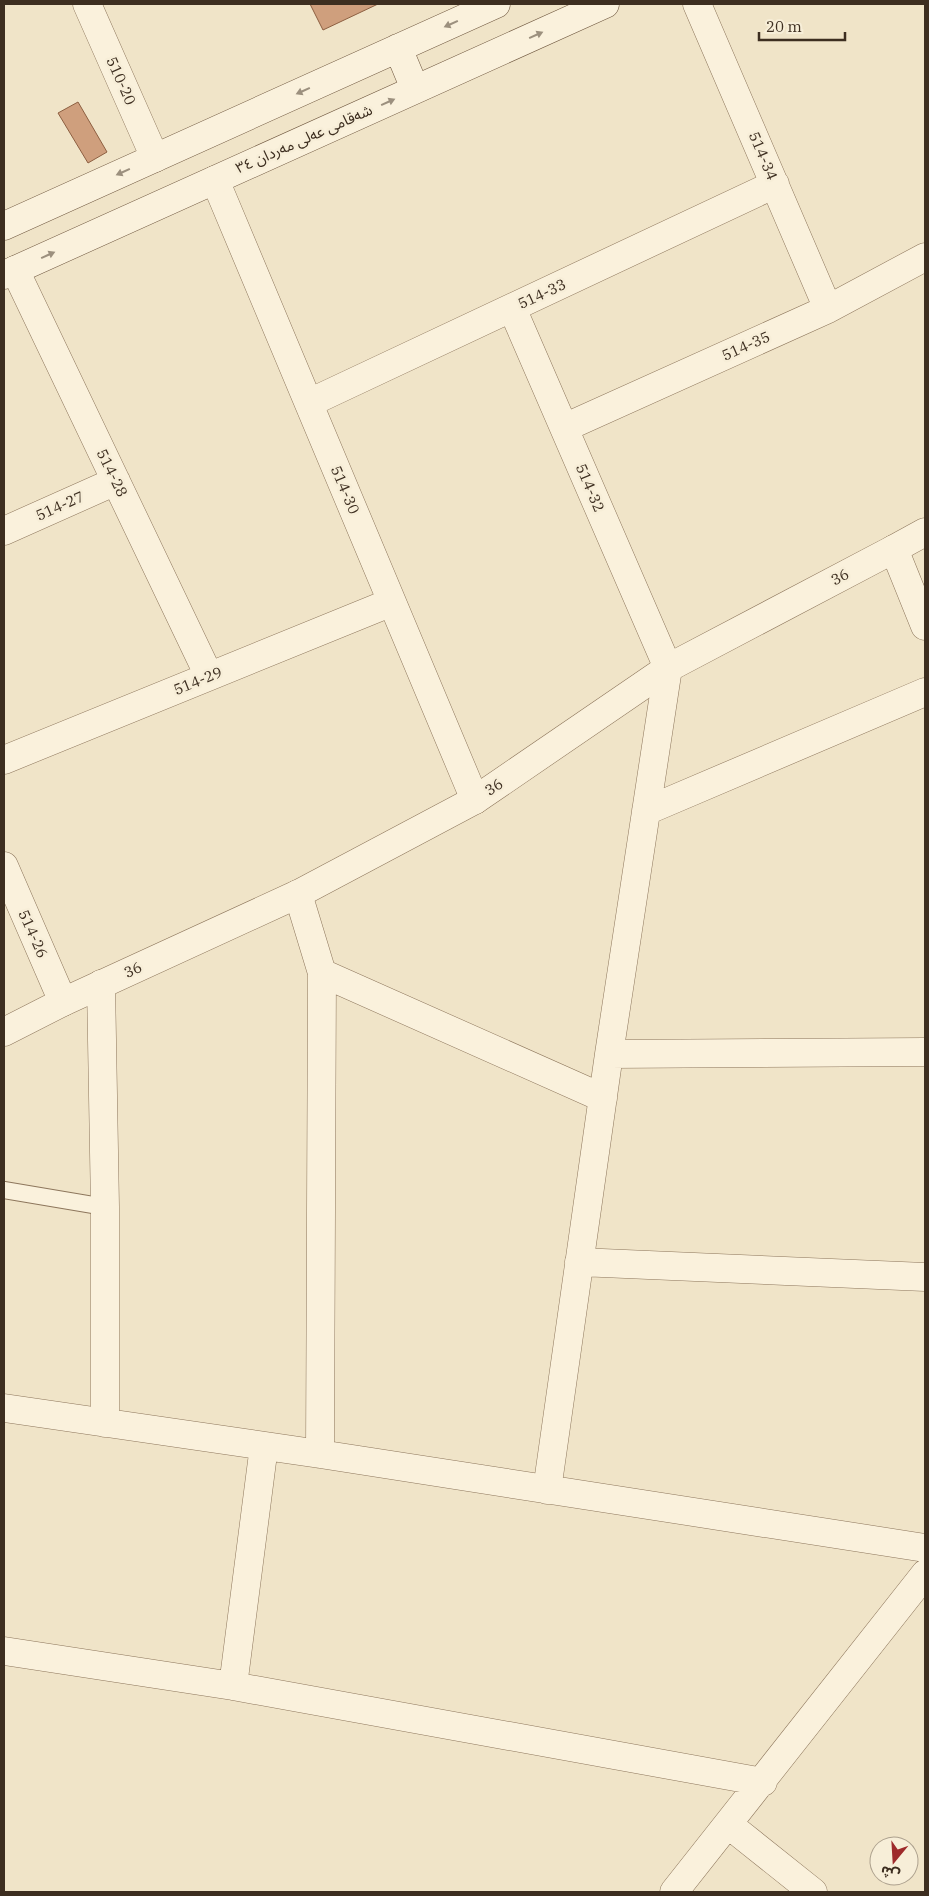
<svg xmlns="http://www.w3.org/2000/svg" width="929" height="1896" font-family="'IBM Plex Serif','Noto Sans Arabic',serif">
  <rect width="100%" height="100%" fill="#f0e4c8"/>
  <path fill="#cf9f7d" stroke="#8d5f41" d="M310,4H378L323,30Z
    M78,102L107,152L88,163L58,113Z"/>
  <g fill="none" stroke-linecap="round" stroke-linejoin="round">
    <g stroke="#8d765c" stroke-width="18">
      <path id="service" d="M4,1190L105,1207"/>
    </g>
    <g stroke="#8d765c" stroke-width="29">
      <path id="minor" d="M87,4L155,158
        M697,4L828,309
        M215,180L475,800
        M15,270L209,676
        M512,308L668,668L609,1054L547,1490
        M309,403L775,184
        M564,428L828,309L925,257
        M4,531L116,481
        M894,549L925,532
        M4,760L392,602
        M646,811L925,692
        M4,866L63,1002
        M298,894L322,973L320,1454
        M322,973L603,1098
        M101,984L105,1207V1423
        M609,1054L925,1052
        M579,1262L925,1277
        M4,1408L320,1454L925,1548
        M4,1651L233,1686L763,1782
        M233,1686L264,1446
        M729,1825L813,1892
        M674,1892L925,1574"/>
    </g>
    <g stroke="#8d765c" stroke-width="29">
      <path id="tertiary" d="M4,1032L63,1002L298,894L475,800L668,668L894,549L925,626"/>
    </g>
    <g stroke="#6f573f" stroke-width="29">
      <path id="secondary" d="M398,48L415,89
        M4,226L496,4
        M4,275L605,4"/>
    </g>
    <use href="#service" stroke="#faf1dc" stroke-width="16"/>
    <use href="#minor" stroke="#faf1dc" stroke-width="28"/>
    <use href="#tertiary" stroke="#faf1dc" stroke-width="28"/>
    <use href="#secondary" stroke="#faf1dc" stroke-width="28"/>
  </g>
  <defs><path id="oneway-solid" d="M-6-.8H1V-3.2L6.5 0L1 3.2V.8H-6Z" transform="scale(1.25)"/></defs>
  <g fill="#9c907e">
    <use href="#oneway-solid" transform="translate(451 24) rotate(156)"/>
    <use href="#oneway-solid" transform="translate(536 35) rotate(-24)"/>
    <use href="#oneway-solid" transform="translate(303 91) rotate(156)"/>
    <use href="#oneway-solid" transform="translate(388 102) rotate(-24)"/>
    <use href="#oneway-solid" transform="translate(123 172) rotate(156)"/>
    <use href="#oneway-solid" transform="translate(48 255) rotate(-24)"/>
  </g>
  <g text-anchor="middle" stroke-width="5" stroke-linejoin="round" paint-order="stroke">
    <g font-size="15" fill="#3d2e20" stroke="#f7eed8">
      <text transform="translate(121 81) rotate(66)" y="5">510-20</text>
      <text transform="translate(304 139) rotate(-24)" y="5">شەقامی عەلی مەردان ٣٤</text>
      <text transform="translate(763 156) rotate(67)" y="5">514-34</text>
      <text transform="translate(542 294) rotate(-25)" y="5">514-33</text>
      <text transform="translate(746 346) rotate(-24)" y="5">514-35</text>
      <text transform="translate(112 473) rotate(64)" y="5">514-28</text>
      <text transform="translate(590 488) rotate(67)" y="5">514-32</text>
      <text transform="translate(345 490) rotate(67)" y="5">514-30</text>
      <text transform="translate(60 506) rotate(-24)" y="5">514-27</text>
      <text transform="translate(840 577) rotate(-28)" y="5">36</text>
      <text transform="translate(198 681) rotate(-22)" y="5">514-29</text>
      <text transform="translate(494 787) rotate(-34)" y="5">36</text>
      <text transform="translate(33 934) rotate(66)" y="5">514-26</text>
      <text transform="translate(133 970) rotate(-25)" y="5">36</text>
    </g>
  </g>
  <rect width="929" height="1896" fill="none" stroke="#3d2e20" stroke-width="10"/>
  <g transform="translate(894 1861) rotate(198)"><circle r="24" fill="#f7eed8" stroke="#ada18e"/>
  <path d="M0-4L9 19L0 12L-9 19Z" fill="#9e2a2b"/>
  <text y="-8" font-size="14" font-weight="bold" text-anchor="middle" fill="#3d2e20">ش</text>
  </g>
  <path d="M759 32v8h86v-8" fill="none" stroke="#3d2e20" stroke-width="2.5"/>
  <text x="766" y="32" font-size="15" fill="#3d2e20" stroke="#f7eed8" stroke-width="4" paint-order="stroke">20 m</text>
</svg>
